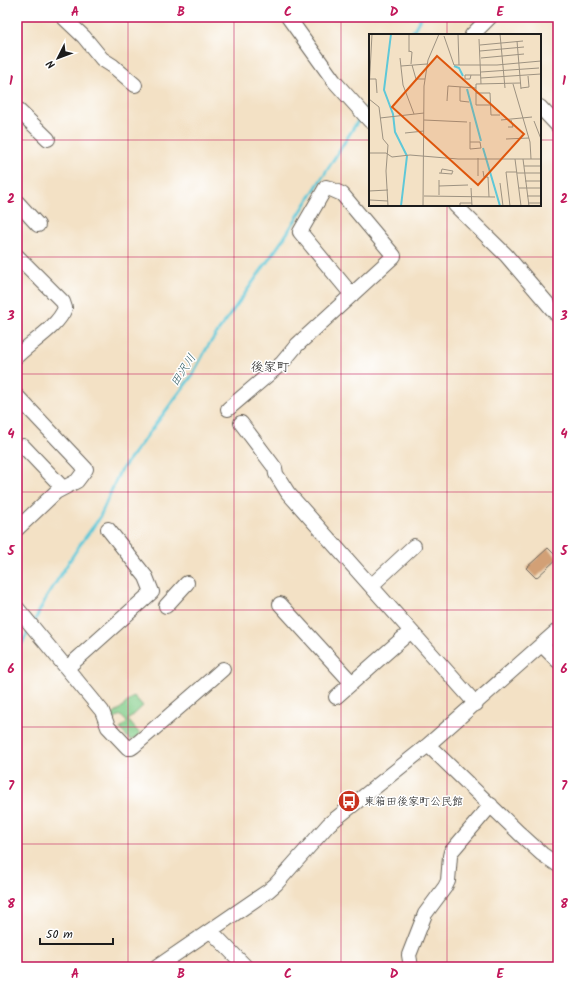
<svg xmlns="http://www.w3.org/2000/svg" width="575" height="984" font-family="Kalam,'Klee One',sans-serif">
  <rect width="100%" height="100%" fill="#fff"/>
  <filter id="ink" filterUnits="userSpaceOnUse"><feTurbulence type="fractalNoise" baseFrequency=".025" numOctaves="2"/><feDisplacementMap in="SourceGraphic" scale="8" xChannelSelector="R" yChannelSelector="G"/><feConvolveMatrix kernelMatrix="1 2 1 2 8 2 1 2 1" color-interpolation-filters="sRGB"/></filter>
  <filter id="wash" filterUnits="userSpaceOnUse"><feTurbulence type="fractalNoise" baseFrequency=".012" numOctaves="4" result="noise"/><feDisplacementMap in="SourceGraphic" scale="16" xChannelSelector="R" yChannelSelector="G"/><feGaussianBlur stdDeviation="0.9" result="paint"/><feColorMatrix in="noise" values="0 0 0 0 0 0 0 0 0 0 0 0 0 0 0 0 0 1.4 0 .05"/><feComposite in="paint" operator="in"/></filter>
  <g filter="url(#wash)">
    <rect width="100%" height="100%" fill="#f3e1c5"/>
    <path fill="#84ce8a" stroke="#507553" d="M134,696L143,706L128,720L140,734L133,740L129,739L120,729L127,722L120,715L113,721L111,717Z"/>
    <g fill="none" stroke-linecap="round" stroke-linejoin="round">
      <path stroke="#5ec8d8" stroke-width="3" d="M411,35L421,17
        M365,109L370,102
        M34,622L46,598L79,546L99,519L119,473L191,377L208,346L284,238L361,116
        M17,652L30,629"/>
    </g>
    <g id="blocks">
      <path fill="#d2a076" d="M548,548L558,558L536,578L526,568Z"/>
    </g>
  </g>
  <g filter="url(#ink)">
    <use href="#blocks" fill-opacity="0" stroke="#676157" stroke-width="1"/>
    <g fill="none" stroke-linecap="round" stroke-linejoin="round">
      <g stroke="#676157" stroke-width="16">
        <path id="minor" d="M63,17L84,37L102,59L113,66L135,85
          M288,17L334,81L370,121
          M472,35L490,17
          M540,107L558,126
          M17,109L48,139
          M17,202L38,225
          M455,205L506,255L558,316
          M17,256L63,302L65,308C58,327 31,342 17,356
          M17,396L86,469L77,481L56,492L17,529
          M228,409L282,363L297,345L394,256L342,194L326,187L300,232L352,295
          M241,423L275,468L276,474L288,493L476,704
          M23,446L63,488
          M371,586L414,546
          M280,604L352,683
          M166,606L187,583
          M17,608L102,711L108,727L128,748H131L134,746C164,720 194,695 223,669
          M542,645L558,661
          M67,668L152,592L146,577L108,529
          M336,697L411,631
          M428,745L519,833L542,854L558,865
          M211,931L246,967
          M157,967L268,891L276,884L329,824L428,745L558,630
          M411,967L409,955L425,914L445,887L448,881L450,856L451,852L491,805"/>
      </g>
      <use href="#minor" stroke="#fff" stroke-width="14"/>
    </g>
  </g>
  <path fill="none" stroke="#c2185b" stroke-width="1" stroke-opacity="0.55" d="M128,17V967M234,17V967M341,17V967M447,17V35M17,140H370M540,140H558M447,205V967M17,257H558M17,374H558M17,492H558M17,610H558M17,727H558M17,844H558"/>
  <defs>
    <g id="bus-disc" transform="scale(1.15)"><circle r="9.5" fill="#c8321e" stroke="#fff"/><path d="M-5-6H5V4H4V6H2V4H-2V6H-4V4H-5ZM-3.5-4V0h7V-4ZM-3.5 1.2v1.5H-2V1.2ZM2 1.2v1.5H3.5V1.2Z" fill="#fff"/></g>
  </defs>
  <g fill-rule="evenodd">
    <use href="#bus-disc" x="349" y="801"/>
  </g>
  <g text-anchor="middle" stroke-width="3" stroke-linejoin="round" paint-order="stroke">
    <g font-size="11" fill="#1c1c1c" stroke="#fff" text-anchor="start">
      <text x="364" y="805">東箱田後家町公民館</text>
    </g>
    <g font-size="12" font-style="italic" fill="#366167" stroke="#fff">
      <text transform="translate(183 370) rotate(-57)" y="4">田沢川</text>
    </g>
    <g font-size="13" fill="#1c1c1c" stroke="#fff">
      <text x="270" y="371">後家町</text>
    </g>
  </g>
  <g transform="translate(369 34)">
    <rect width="172" height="172" fill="#f3e1c5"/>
    <path fill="none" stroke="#5ec8d8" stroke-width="2" d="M22,0L15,56L24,80L26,98L38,122L32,172M85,32L90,34L94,42M98,55L112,107M114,114L131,172"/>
    <path fill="none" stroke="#9d9281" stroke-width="1" d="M89,0L90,31M131,0L136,54M75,2L85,31H128L172,27M110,5L112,50M148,7L152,55M111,11L154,7M40,17L43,18L42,30M111,17L155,13M40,18V0M31,24L34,51L45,80M112,24L155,20M43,31L47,45H56M32,32L58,30M112,38L170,34M102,41L101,45H96V41H112M112,44L172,40M1,45H7L8,59M144,50L161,108L162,125M91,53V67L100,68M152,54L160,53L159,42M0,56L3,0M107,59H121L122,81H131M0,65L10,73L14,105L19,111L17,137L19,172M78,67L79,52L107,54M122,71H107V50L152,49M11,84L55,79M55,86L98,88M132,86L163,83M165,87L172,105M101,88V115L112,114L111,108H101M139,93H144L142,86M36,99L55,97M137,105L160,104M0,119H17L23,123L41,121L89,125H172M146,125L152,172M154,125L160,172M155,132H172M114,137L115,143H119L120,163M70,139L83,140V139L84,137L73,135L72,139M148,139H172M109,142V124M70,146V161M156,147H172M131,149L134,172M70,152L99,151M102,154L103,172M150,154H172M0,157L19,156M55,162L126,163M158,162H172M1,166L19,167M159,169H172M54,172L55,52L59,26L70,0M91,172V169H103M141,172L137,138H148"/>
    <path fill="#de560d" fill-opacity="0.15" stroke="#de560d" stroke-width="2" d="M68,22L155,100L109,151L23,73Z"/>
    <rect width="172" height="172" fill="none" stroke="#1c1c1c" stroke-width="2"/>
  </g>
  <rect width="575" height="984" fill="none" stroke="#fff" stroke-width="44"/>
  <g transform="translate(58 58) rotate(228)" stroke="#ffffff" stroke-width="3" paint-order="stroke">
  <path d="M0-3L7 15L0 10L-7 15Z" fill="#1c1c1c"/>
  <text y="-6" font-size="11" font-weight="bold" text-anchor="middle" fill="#1c1c1c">N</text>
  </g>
  <path d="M40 938v6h73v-6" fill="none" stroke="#1c1c1c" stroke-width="2"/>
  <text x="46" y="938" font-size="12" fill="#1c1c1c" stroke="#ffffff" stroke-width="3" paint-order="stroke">50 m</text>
  <rect x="22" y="22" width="531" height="940" fill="none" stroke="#c2185b" stroke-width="1.5"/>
  <g font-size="13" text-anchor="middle" font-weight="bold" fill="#c2185b">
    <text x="75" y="16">A</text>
    <text x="181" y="16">B</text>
    <text x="288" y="16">C</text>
    <text x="394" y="16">D</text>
    <text x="500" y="16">E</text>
    <text x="11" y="85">1</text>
    <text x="564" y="85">1</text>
    <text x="11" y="203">2</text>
    <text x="564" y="203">2</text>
    <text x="11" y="320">3</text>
    <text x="564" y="320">3</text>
    <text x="11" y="438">4</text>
    <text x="564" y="438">4</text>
    <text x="11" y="555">5</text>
    <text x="564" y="555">5</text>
    <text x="11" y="673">6</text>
    <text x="564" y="673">6</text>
    <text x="11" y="790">7</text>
    <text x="564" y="790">7</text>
    <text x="11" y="908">8</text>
    <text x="564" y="908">8</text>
    <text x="75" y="978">A</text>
    <text x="181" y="978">B</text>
    <text x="288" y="978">C</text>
    <text x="394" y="978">D</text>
    <text x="500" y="978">E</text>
  </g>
</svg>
